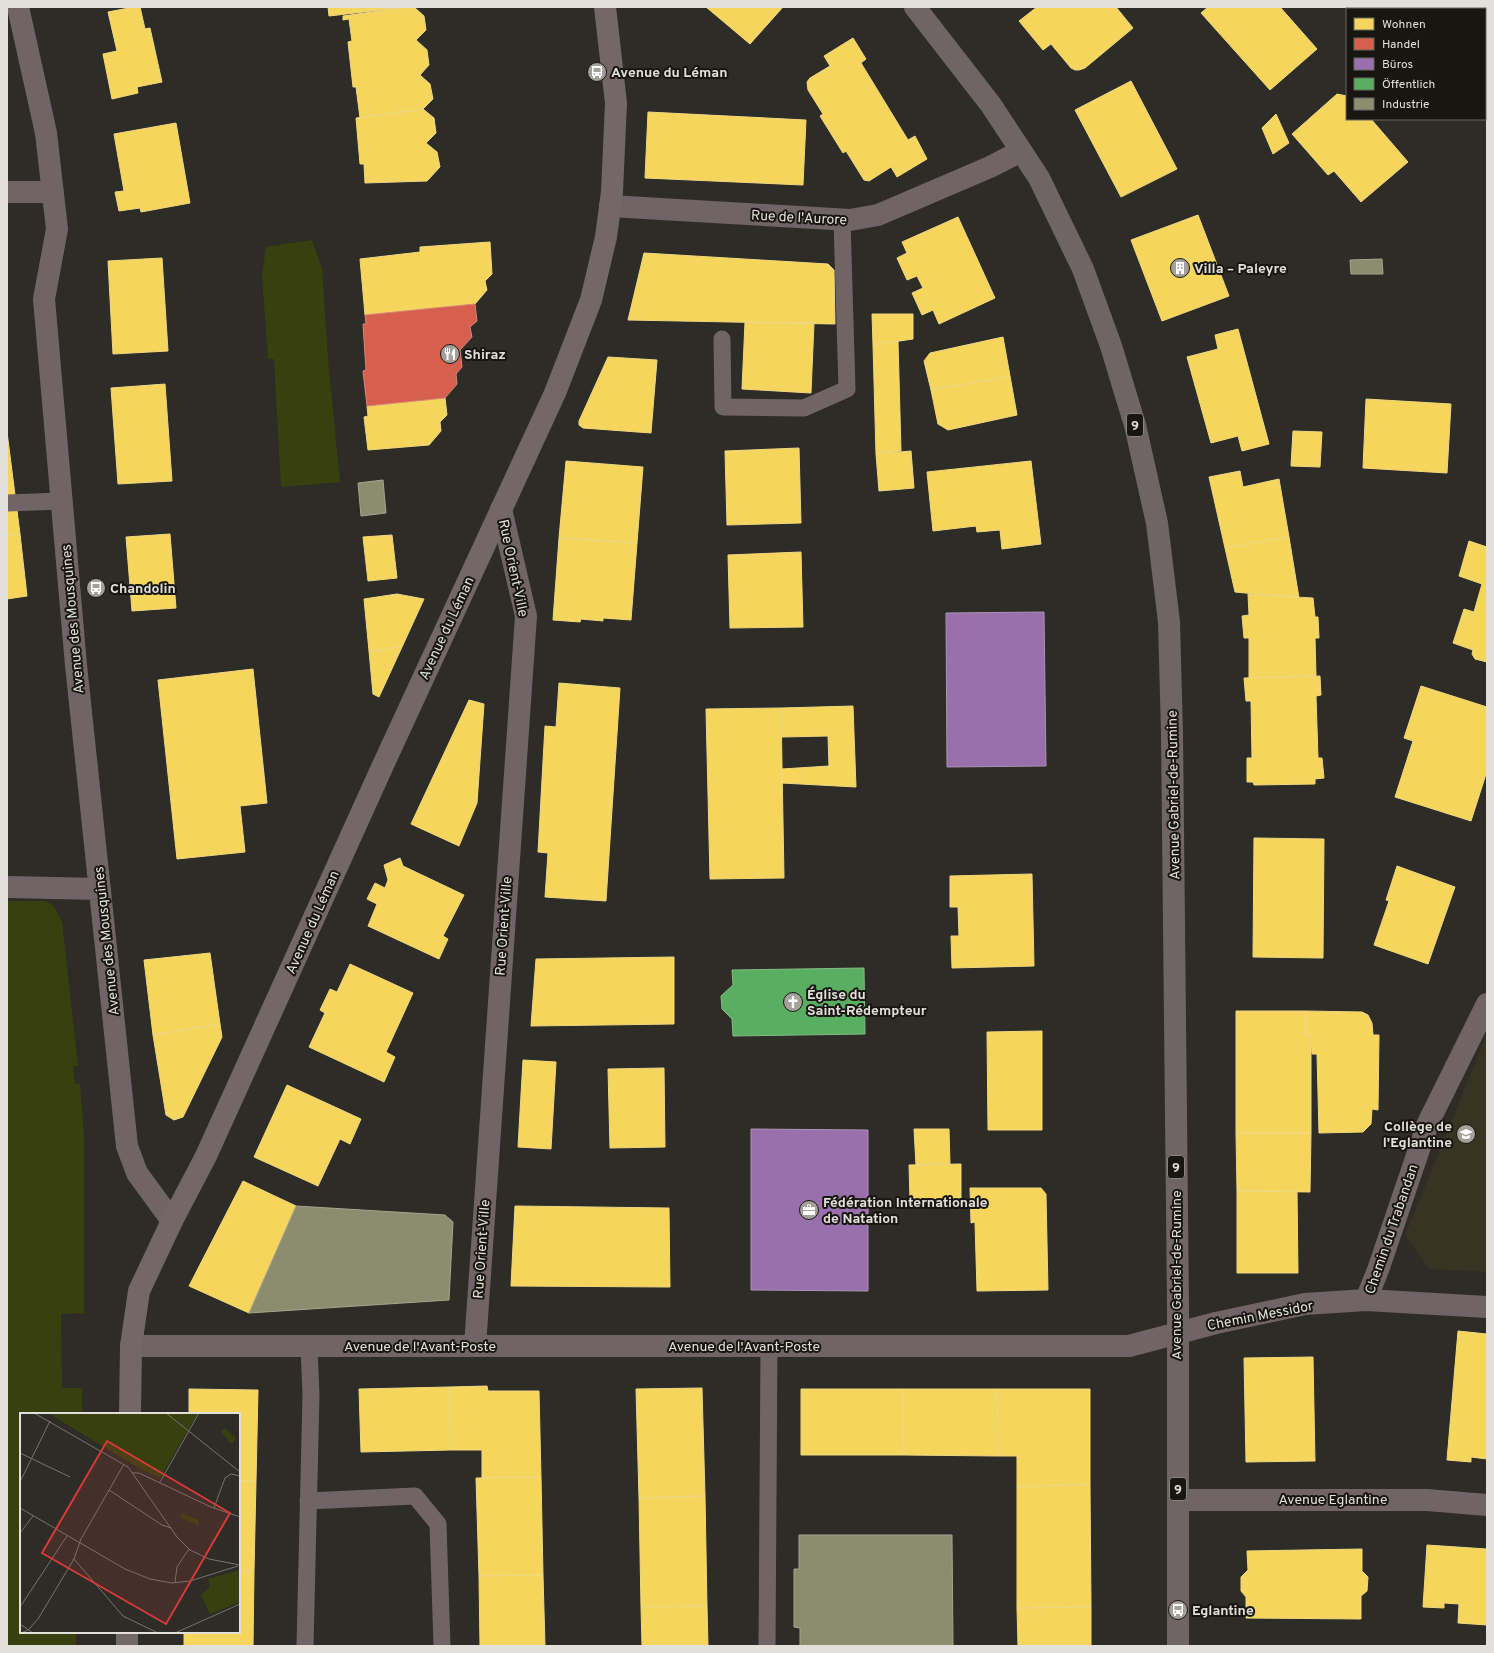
<svg xmlns="http://www.w3.org/2000/svg" width="1494" height="1653" font-family="Overpass,sans-serif">
  <rect width="100%" height="100%" fill="#2d2c26"/>
  <path fill="#373423" d="M1487,1034V1272L1429,1269L1405,1235Z"/>
  <path fill="#38400f" d="M312,240L322,268L328,359L340,482L281,487L274,359H268L262,276L266,247Z
    M7,901H45C55,905 58,912 62,922L78,1066H73L75,1083L80,1084L84,1137V1313L61,1314L62,1388H82V1414H21V1632H76V1646H7Z"/>
  <path fill="#f6d55c" stroke="#f0d882" d="M134,7H140L145,29L150,28L162,82L137,87L138,93L112,99L103,54L117,51L108,12Z
    M328,7H407L329,16Z
    M407,7H414L424,16L426,30L416,40L427,50L429,65L420,75L430,84L433,99L423,109L360,118L356,87H353L348,42L352,41L349,19L343,20V16Z
    M706,7H783L750,44Z
    M1037,7H1116L1133,28L1085,68L1079,70H1075L1071,68L1051,44L1043,50L1019,21Z
    M1208,7H1280L1317,49L1270,90L1201,13Z
    M1407,7H1468L1472,9H1410Z
    M853,38L866,59L861,63L908,140L915,136L927,159L897,177L891,167L869,181L864,180L846,151L843,153L820,116L823,114L808,90L807,82L810,78L830,66L824,56Z
    M1131,81L1177,169L1121,197L1075,110Z
    M1337,94L1347,96V119H1371L1408,162L1361,202L1334,171L1328,175L1292,134Z
    M423,109L434,118L436,133L426,143L437,152L440,167L427,181L365,183L364,164H360L356,118Z
    M648,112L806,120L803,185L645,178Z
    M1276,114L1289,143L1273,154L1262,128Z
    M176,123L190,203L141,212L140,208L119,211L115,192L124,191L114,134Z
    M1198,215L1229,296L1162,321L1131,240Z
    M958,217L995,298L939,324L933,310L922,315L912,293L923,288L917,276L907,280L897,258L907,253L902,242Z
    M490,242L492,274L485,281L487,290L475,304L365,315L360,259L420,252V247Z
    M644,253L828,264L834,270L835,324L628,320Z
    M162,258L168,351L113,354L108,261Z
    M872,314H913V339L873,345Z
    M745,322L814,323L811,393L742,389Z
    M1238,329L1269,444L1242,451L1238,436L1211,443L1187,357L1218,349L1215,335Z
    M1003,337L1010,376L931,390L924,361L930,353Z
    M898,341L901,451L876,454L873,345Z
    M608,357L657,360L651,433L583,428L579,425V421Z
    M1010,376L1017,415L948,430L938,424L931,390Z
    M165,384L172,481L118,484L111,388Z
    M445,398L447,415L440,422L441,431L429,445L368,450L364,417L368,416L367,406Z
    M1366,399L1451,404L1447,473L1363,468Z
    M1293,431L1322,432L1320,467L1291,466Z
    M7,432L20,534L7,535Z
    M799,448L801,523L727,525L725,451Z
    M911,451L914,488L879,491L876,454Z
    M566,461L643,467L637,543L559,538Z
    M1031,461L1041,544L1002,549L1000,530L977,532L976,526L933,531L927,472Z
    M1240,471L1243,487L1279,479L1289,537L1225,548L1209,477Z
    M20,534L27,596L7,599V535Z
    M170,534L176,608L132,611L126,537Z
    M392,535L397,578L368,581L363,537Z
    M1289,537L1299,598L1235,592L1225,548Z
    M559,538L637,543L631,620L603,618V621L581,619L580,622L553,620Z
    M1469,541L1487,547V662L1475,659L1472,654L1473,650L1453,643L1464,609L1474,612L1482,584L1459,576Z
    M801,552L803,627L730,628L728,555Z
    M397,594L424,599L402,647L369,651L364,599Z
    M1248,594L1313,598L1315,617H1318L1319,638H1315L1316,676L1249,678V638H1244L1242,616L1249,615Z
    M402,647L379,697L373,694L369,651Z
    M253,669L267,803L240,806L245,852L177,859L158,680Z
    M1320,676L1321,695L1316,696L1318,758H1322L1324,778L1315,779V784L1254,785L1253,782H1247V758H1252L1251,701H1246L1244,678Z
    M559,683L620,688L606,901L545,897L548,853L538,852L545,726L556,727Z
    M1421,686L1487,707V771L1471,821L1395,797L1413,741L1404,738Z
    M469,700L484,704L477,803L459,846L411,824Z
    M853,706L856,787L782,783V769L829,766L828,736L782,737L781,708Z
    M781,708L784,878L710,879L706,709Z
    M1254,838L1324,839L1323,958L1253,957Z
    M400,858L403,866L464,895L443,936L448,939L439,959L368,926L377,904L367,899L375,883L385,888L388,880L384,865Z
    M1397,866L1455,887L1428,964L1374,945L1389,901L1386,900Z
    M1032,874L1034,966L952,968L951,936H959L958,907H950V876Z
    M210,953L220,1024L153,1035L144,960Z
    M674,957V1024L531,1026L536,959Z
    M350,964L413,993L386,1052L395,1057L384,1082L309,1047L325,1013L320,1010L330,989L337,992Z
    M1236,1011H1306V1035H1311V1133H1236Z
    M1306,1011L1362,1012L1368,1015L1372,1023L1373,1035H1379L1378,1110L1372,1109L1371,1124L1363,1132L1319,1133L1317,1054H1312L1311,1035H1306Z
    M220,1024L222,1037L183,1117L174,1120L166,1115L153,1035Z
    M1042,1031V1130H988L987,1032Z
    M523,1060L556,1062L551,1149L518,1147Z
    M664,1068L665,1147L610,1148L608,1069Z
    M287,1085L361,1119L350,1144L340,1139L318,1186L254,1157Z
    M914,1129H949L950,1164L916,1165Z
    M1236,1133H1311L1310,1192L1237,1191Z
    M961,1164V1198L910,1199L909,1165Z
    M243,1181L296,1206L249,1313L189,1286Z
    M970,1188H1041L1046,1194L1048,1290L977,1291L975,1222L971,1223Z
    M1237,1191H1297L1298,1273H1237Z
    M515,1206L669,1208L670,1287L511,1286Z
    M1458,1331L1487,1334V1459L1471,1457V1462L1447,1460Z
    M1313,1357L1315,1461L1246,1462L1244,1358Z
    M487,1386L488,1391H539L541,1477L482,1478V1450H451L449,1387Z
    M449,1387L451,1450L361,1452L359,1389Z
    M702,1388L705,1496L639,1498L636,1389Z
    M189,1389L258,1390L256,1481H239V1414H189Z
    M801,1389H903L904,1455H801Z
    M903,1389H997L998,1456L904,1455Z
    M997,1389H1090V1484L1017,1487V1456H998Z
    M541,1477L543,1575L479,1576L476,1478Z
    M239,1481H256L254,1572L239,1571Z
    M1090,1484L1091,1607L1017,1608V1487Z
    M705,1496L707,1606L641,1607L639,1498Z
    M1427,1545L1487,1549V1625L1458,1623L1459,1604L1444,1603V1608L1423,1607Z
    M1362,1549V1571L1368,1577L1367,1591L1361,1596V1619L1246,1618V1597L1241,1591V1577L1248,1570L1247,1551Z
    M239,1571L254,1572L253,1646H184V1632H239Z
    M543,1575L545,1646H480L479,1576Z
    M707,1606L708,1646H642L641,1607Z
    M1091,1607V1646H1018L1017,1608Z"/>
  <path fill="#d6604d" stroke="#da8677" d="M475,304L477,321L470,327L472,337L460,350L462,367L456,374L457,384L445,398L367,406L363,371L366,370L363,324H366L365,315Z"/>
  <path fill="#9970ab" stroke="#af92b9" d="M1044,612L1046,766L947,767L946,613Z
    M751,1129L868,1130V1291L751,1290Z"/>
  <path fill="#5aae61" stroke="#83bd85" d="M864,968L865,1034L733,1036L732,1019L722,1009L721,996L733,985L732,970Z"/>
  <path fill="#8c8c6e" stroke="#a6a58e" d="M1382,259L1383,274H1351L1350,260Z
    M383,480L386,513L361,516L358,483Z
    M296,1206L445,1215L453,1222L449,1300L249,1313Z
    M799,1535H952L953,1646H800V1628L794,1627V1569H799Z"/>
  <g fill="none" stroke-linecap="round" stroke-linejoin="round">
    <path stroke="#716466" stroke-width="17" d="M722,339L723,407L804,408L847,389L842,220
      M7,503L61,501
      M308,1501L415,1496L438,1524L442,1646
      M305,1646L311,1395L309,1347
      M767,1646L769,1345"/>
    <path stroke="#716466" stroke-width="22" d="M18,7L46,133L57,229L44,299L76,665L127,1146L137,1173L172,1221
      M7,192H53
      M610,206L850,220L878,215L990,167L1021,151
      M7,887L100,889
      M1366,1300L1378,1270L1428,1123L1487,1004
      M131,1346H1129L1216,1323L1305,1304L1366,1300L1487,1307
      M475,1346L526,616L501,509
      M1179,1500H1427L1487,1505"/>
    <path stroke="#746767" stroke-width="22" d="M130,1414L131,1346L139,1291L172,1221L206,1156L384,763L555,393L591,300L606,237L612,192L616,103L605,7
      M127,1646V1632"/>
    <path stroke="#706565" stroke-width="22" d="M915,7L991,105L1039,178L1083,269L1111,346L1135,425L1157,523L1169,622L1172,733L1178,1306V1646"/>
  </g>
  <defs>
    <g id="bus-disc" transform="scale(1)"><circle r="9.5" fill="#a3a19a" stroke="#171611"/><path d="M-5-6H5V4H4V6H2V4H-2V6H-4V4H-5ZM-3.5-4V0h7V-4ZM-3.5 1.2v1.5H-2V1.2ZM2 1.2v1.5H3.5V1.2Z" fill="#fff"/></g>
    <g id="building-disc" transform="scale(1)"><circle r="9.5" fill="#a3a19a" stroke="#171611"/><path d="M-4-6H4V6H1V3H-1V6H-4ZM-2.5-4.3h1.7v1.8h-1.7ZM.8-4.3h1.7v1.8H.8ZM-2.5-1h1.7V.8h-1.7ZM.8-1h1.7V.8H.8Z" fill="#fff"/></g>
    <g id="restaurant-disc" transform="scale(1)"><circle r="9.5" fill="#a3a19a" stroke="#171611"/><path d="M-5-6h1v4h1v-4h1v4h1v-4h1v5L-1.5 .5V6h-2V.5L-5-1ZM5-6V6H3V1.5H1.5Q1.5-4 5-6Z" fill="#fff"/></g>
    <g id="church-disc" transform="scale(1)"><circle r="9.5" fill="#a3a19a" stroke="#171611"/><path d="M-1.2-6h2.4v3.5h3.3v2.4h-3.3V6h-2.4V-.1h-3.3v-2.4h3.3Z" fill="#fff"/></g>
    <g id="school-disc" transform="scale(1)"><circle r="9.5" fill="#a3a19a" stroke="#171611"/><path d="M0-5L7-2L0 1L-7-2ZM-4 1L0 2.5L4 1V4Q0 6-4 4Z" fill="#fff"/></g>
    <g id="office-disc" transform="scale(1)"><circle r="9.5" fill="#a3a19a" stroke="#171611"/><path d="M-6-3h4V-5.5h4V-3h4V5H-6ZM-1-4.5V-3h2v-1.5ZM-6 0V1H6V0Z" fill="#fff"/></g>
  </defs>
  <g fill-rule="evenodd">
    <use href="#bus-disc" x="597" y="72"/>
    <use href="#building-disc" x="1180" y="268"/>
    <use href="#restaurant-disc" x="450" y="354"/>
    <use href="#bus-disc" x="96" y="588"/>
    <use href="#church-disc" x="793" y="1002"/>
    <use href="#school-disc" x="1466" y="1134"/>
    <use href="#office-disc" x="809" y="1210"/>
    <use href="#bus-disc" x="1178" y="1610"/>
  </g>
  <g text-anchor="middle" stroke-width="4" stroke-linejoin="round" paint-order="stroke">
    <g fill="#171611" stroke="#a5a39d" stroke-width="1">
      <rect x="1127" y="414" width="16" height="22" rx="3"/>
      <rect x="1168" y="1156" width="16" height="22" rx="3"/>
      <rect x="1170" y="1478" width="16" height="22" rx="3"/>
    </g>
    <g font-size="13" font-weight="bold" fill="#e2e0d9">
      <text x="1135" y="430">9</text>
      <text x="1176" y="1172">9</text>
      <text x="1178" y="1494">9</text>
    </g>
    <g font-size="14" font-weight="bold" fill="#e2e0d9" stroke="#171611" text-anchor="start">
      <text x="611" y="77">Avenue du Léman</text>
      <text x="1194" y="273">Villa – Paleyre</text>
      <text x="464" y="359">Shiraz</text>
      <text x="110" y="593">Chandolin</text>
      <text x="807" y="999">Église du<tspan x="807" dy="16">Saint-Rédempteur</tspan></text>
      <text x="1452" y="1131" text-anchor="end">Collège de<tspan x="1452" dy="16">l'Eglantine</tspan></text>
      <text x="823" y="1207">Fédération Internationale<tspan x="823" dy="16">de Natation</tspan></text>
      <text x="1192" y="1615">Eglantine</text>
    </g>
    <g font-size="14" fill="#e2e0d9" stroke="#171611">
      <text transform="translate(799 217) rotate(3)" y="5">Rue de l'Aurore</text>
      <text transform="translate(514 568) rotate(78)" y="5">Rue Orient-Ville</text>
      <text transform="translate(72 619) rotate(-95)" y="5">Avenue des Mousquines</text>
      <text transform="translate(446 628) rotate(-65)" y="5">Avenue du Léman</text>
      <text transform="translate(1173 795) rotate(-91)" y="5">Avenue Gabriel-de-Rumine</text>
      <text transform="translate(312 922) rotate(-66)" y="5">Avenue du Léman</text>
      <text transform="translate(503 926) rotate(-86)" y="5">Rue Orient-Ville</text>
      <text transform="translate(106 941) rotate(-96)" y="5">Avenue des Mousquines</text>
      <text transform="translate(1391 1229) rotate(-71)" y="5">Chemin du Trabandan</text>
      <text transform="translate(481 1249) rotate(-86)" y="5">Rue Orient-Ville</text>
      <text transform="translate(1176 1275) rotate(-90)" y="5">Avenue Gabriel-de-Rumine</text>
      <text transform="translate(1260 1315) rotate(-11)" y="5">Chemin Messidor</text>
      <text x="420" y="1351">Avenue de l'Avant-Poste</text>
      <text x="744" y="1351">Avenue de l'Avant-Poste</text>
      <text x="1333" y="1504">Avenue Eglantine</text>
    </g>
  </g>
  <g transform="translate(20 1413)">
    <rect width="220" height="220" fill="#2d2c26"/>
    <path d="M28,0H178L140,65L122,57ZM205,15L216,26L211,31L201,19ZM162,100L178,107L179,113L160,104ZM220,157V189L190,201L181,182L190,174L188,166Z" fill="#38400f"/>
    <path fill="none" stroke="#75746e" stroke-width="1" d="M14,0L108,54L157,124L170,137L189,146L220,152M146,0L220,59M0,40L50,64M112,60H119L191,94L220,104M0,69L30,8M140,69L179,0M89,77L142,112L151,115M0,95L105,156L130,166L152,170L170,168L218,153M194,95L205,65L211,61L220,63M0,120L13,103M54,146L103,203L138,220M155,169L157,154L169,136M0,194L47,123M0,211L13,220M1,220L8,217L18,206L54,146L61,126L104,51M155,220L220,191"/>
    <path fill="#d73a3a" fill-opacity="0.15" stroke="#d73a3a" stroke-width="2" d="M87,28L210,100L146,211L22,140Z"/>
    <rect width="220" height="220" fill="none" stroke="#e2e0d9" stroke-width="2"/>
  </g>
  <rect width="1494" height="1653" fill="none" stroke="#e2e0d9" stroke-width="16"/>
  <rect x="1346" y="8" width="140" height="112" fill="#171611" stroke="#686761"/>
  <rect x="1354" y="18" width="20" height="12" fill="#f6d55c" stroke="#686761"/>
  <text x="1382" y="28" font-size="12" fill="#e2e0d9">Wohnen</text>
  <rect x="1354" y="38" width="20" height="12" fill="#d6604d" stroke="#686761"/>
  <text x="1382" y="48" font-size="12" fill="#e2e0d9">Handel</text>
  <rect x="1354" y="58" width="20" height="12" fill="#9970ab" stroke="#686761"/>
  <text x="1382" y="68" font-size="12" fill="#e2e0d9">Büros</text>
  <rect x="1354" y="78" width="20" height="12" fill="#5aae61" stroke="#686761"/>
  <text x="1382" y="88" font-size="12" fill="#e2e0d9">Öffentlich</text>
  <rect x="1354" y="98" width="20" height="12" fill="#8c8c6e" stroke="#686761"/>
  <text x="1382" y="108" font-size="12" fill="#e2e0d9">Industrie</text>
</svg>
